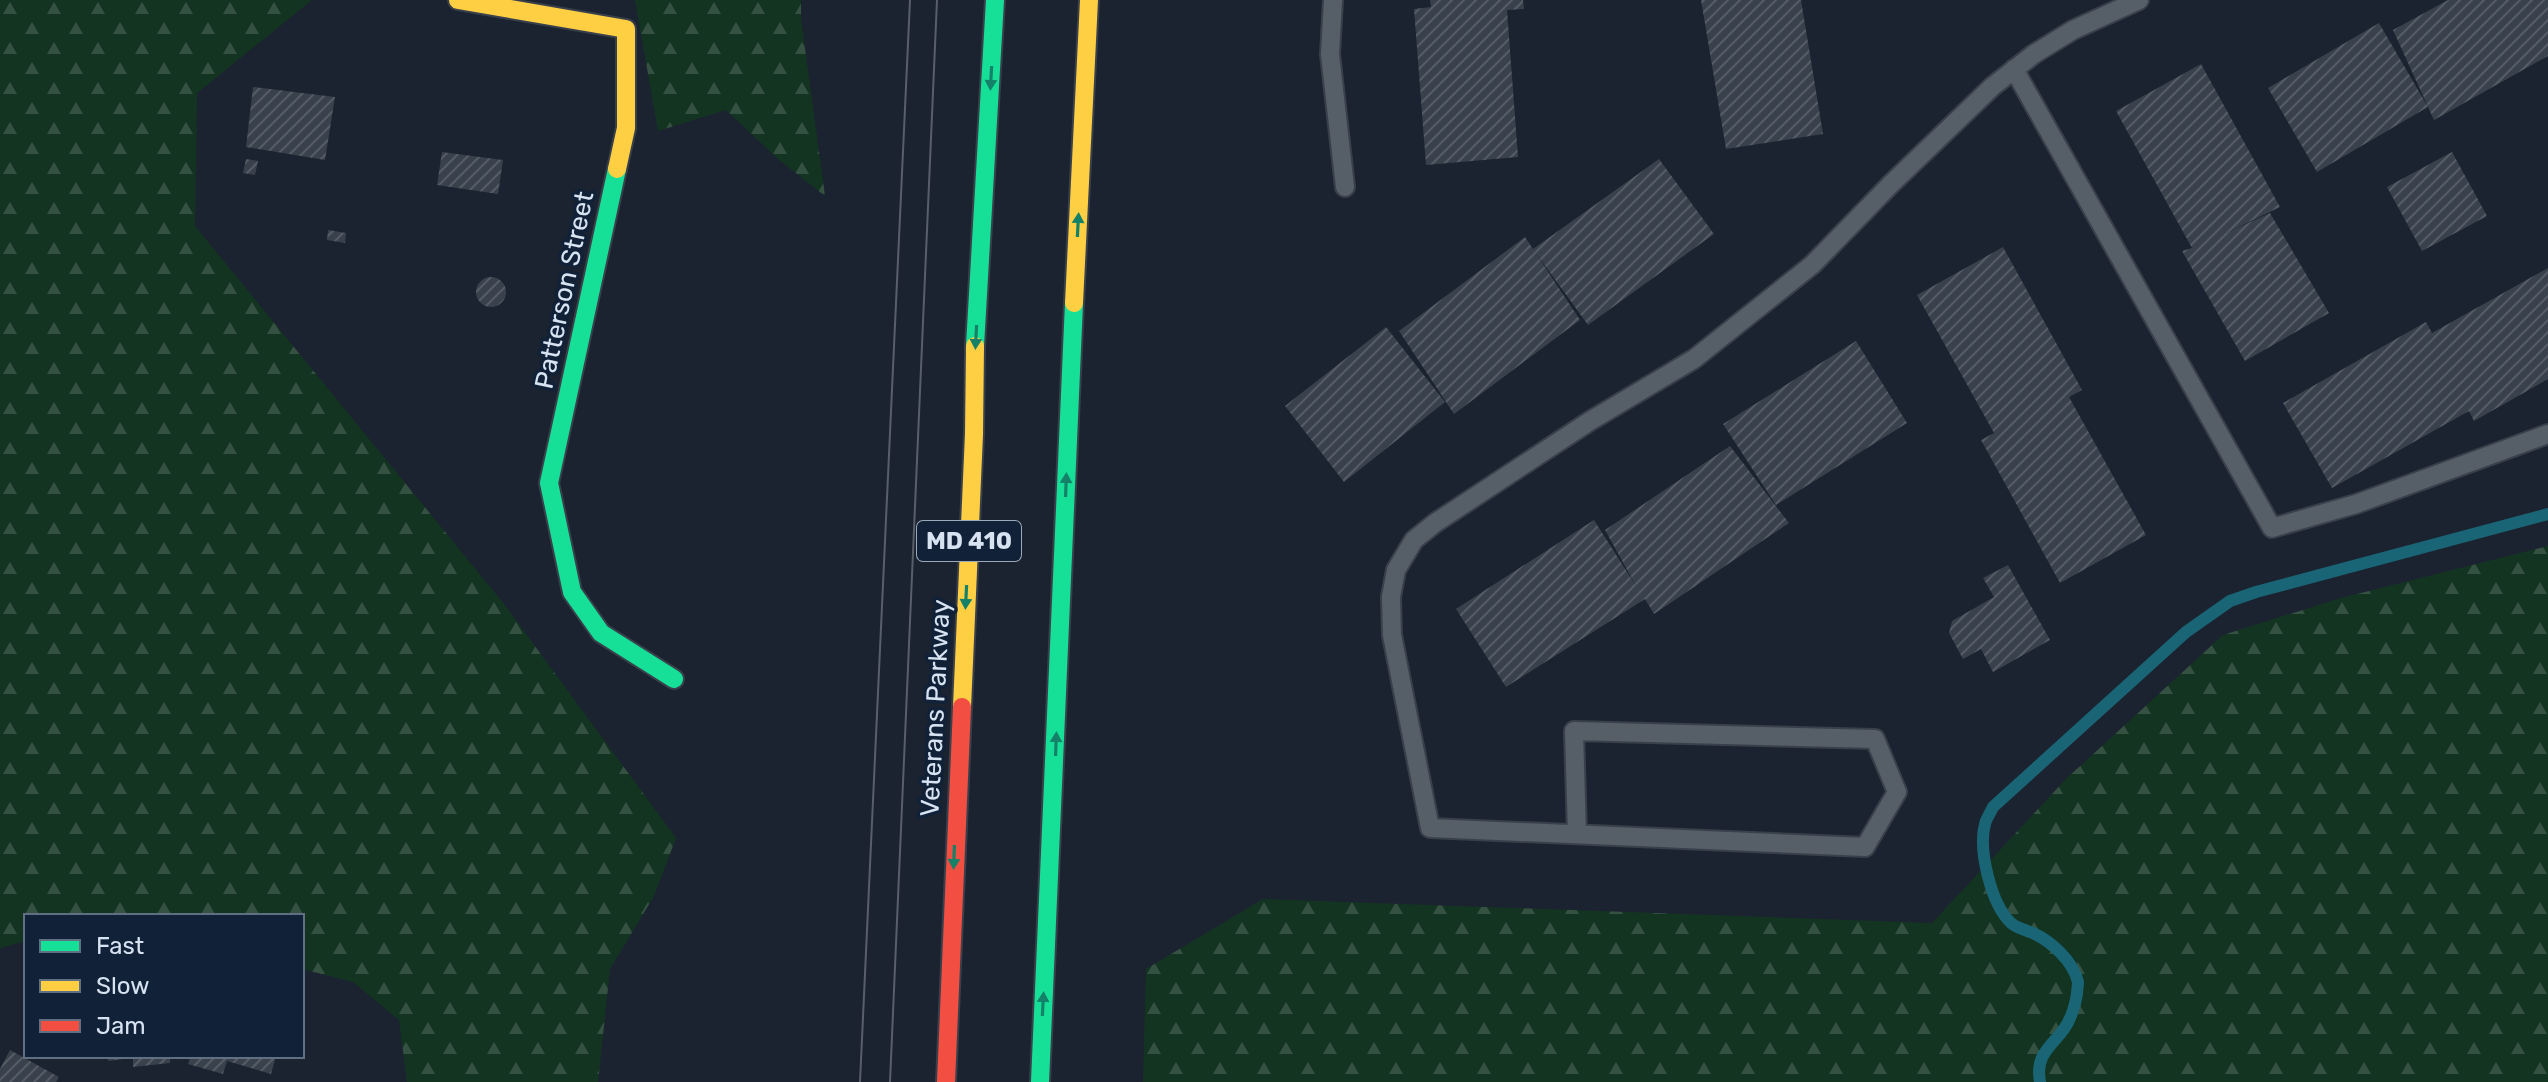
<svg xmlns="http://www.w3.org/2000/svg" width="2548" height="1082" font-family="Rubik,sans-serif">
  <defs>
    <pattern id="forest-firs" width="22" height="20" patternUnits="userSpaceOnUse" patternTransform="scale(2)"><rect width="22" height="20" fill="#133421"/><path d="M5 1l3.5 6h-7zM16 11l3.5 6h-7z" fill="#355142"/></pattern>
    <pattern id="building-hatch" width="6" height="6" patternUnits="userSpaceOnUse" patternTransform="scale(2)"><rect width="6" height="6" fill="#39414c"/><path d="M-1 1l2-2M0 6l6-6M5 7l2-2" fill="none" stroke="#555c66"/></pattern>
  </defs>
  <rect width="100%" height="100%" fill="#1a232f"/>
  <path fill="url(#forest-firs)" d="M0,0H312L197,93L195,226L504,604L676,838L654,896L610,969L598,1082H407L399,1020L353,982L302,969V916H26V941L0,948Z
    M635,0H801V19L825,196L778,159L726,110L658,131Z
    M2548,546V1082H1143L1146,969L1263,899L1932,923L2066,779L2223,635L2341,598Z"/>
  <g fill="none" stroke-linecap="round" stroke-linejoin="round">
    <path stroke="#1a6575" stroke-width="12" d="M2040,1082C2035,1055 2050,1048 2064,1029C2071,1019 2075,1006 2077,994C2077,991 2078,985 2078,982C2073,961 2052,942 2033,933C2026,930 2016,928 2011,923C1991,904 1978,850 1985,824C1986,819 1991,812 1993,807L2186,632L2230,601L2256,592L2548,514"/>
  </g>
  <path fill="url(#building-hatch)" d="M1430,0H1523L1524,9L1507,10L1518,157L1426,165L1414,9L1431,7Z
    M1701,0H1801L1823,134L1726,149Z
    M2448,0H2548V56L2434,120L2393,30Z
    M2379,23L2428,107L2317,172L2268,88Z
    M2201,64L2280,207L2222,235L2270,213L2329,313L2245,361L2182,251L2192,248L2116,111Z
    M253,87L335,97L325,160L246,147Z
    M442,152L503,160L498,194L437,185Z
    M2452,152L2487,216L2422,251L2387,187Z
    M246,159L258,161L255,175L243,173Z
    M1659,159L1714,234L1588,325L1535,252L1580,320L1454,414L1399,331L1525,237L1533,249Z
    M328,230L346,233L345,243L327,240Z
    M2003,247L2082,390L2069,397L2146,535L2060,583L1981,440L1994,433L1917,295Z
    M2548,268V379L2474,421L2469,411L2332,488L2283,403L2426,322L2432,333Z
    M476 292a15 15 0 1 1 30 0a15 15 0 1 1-30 0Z
    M1386,327L1445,402L1344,482L1285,406Z
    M1856,341L1907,423L1776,505L1723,424Z
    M1730,446L1789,523L1654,614L1645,599L1506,687L1456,609L1594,520L1636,586L1605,530Z
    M2008,565L2050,640L1993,672L1981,649L1963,659L1949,633L1952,621L1994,597L1983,578Z
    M10,1050L59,1077L56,1082H0V1069Z
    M108,1056H131V1058L108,1061Z
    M133,1056H170V1063L133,1067Z
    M191,1056H276L271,1074L227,1061L223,1074L188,1064Z"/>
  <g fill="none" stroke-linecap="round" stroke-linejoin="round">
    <g stroke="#39404b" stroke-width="22">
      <path id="lane" d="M1333,0L1330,54L1345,187
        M2014,69L2272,528L2356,504L2548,434
        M1577,834L1574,731L1875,739L1897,792L1865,847L1430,828L1392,635L1391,597L1396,570L1414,540L1435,523L1590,421L1694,359L1812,265L1891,184L1993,86L2034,54L2073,30L2139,0"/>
    </g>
    <g stroke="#39404b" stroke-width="22">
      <path id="fast" d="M617,169L549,483L572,592L601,633L674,679
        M975,346L995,0
        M1040,1082L1074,303"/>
    </g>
    <g stroke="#39404b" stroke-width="22">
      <path id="slow" d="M458,0L626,29V128L617,169
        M1074,303L1089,0
        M962,707L974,434L975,346"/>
    </g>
    <g stroke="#39404b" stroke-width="22">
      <path id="jam" d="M946,1082L962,707"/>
    </g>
    <use href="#lane" stroke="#565e67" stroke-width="18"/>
    <use href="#fast" stroke="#16e098" stroke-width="18"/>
    <use href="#slow" stroke="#ffcf43" stroke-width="18"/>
    <use href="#jam" stroke="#f24e42" stroke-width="18"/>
    <path stroke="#595f6a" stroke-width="2" d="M860,1082L910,0
      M890,1082L937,0"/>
  </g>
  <defs><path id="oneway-solid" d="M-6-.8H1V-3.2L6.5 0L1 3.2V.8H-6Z" transform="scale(2)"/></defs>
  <g fill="#148168">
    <use href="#oneway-solid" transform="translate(991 78) rotate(93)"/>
    <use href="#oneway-solid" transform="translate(1078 225) rotate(-87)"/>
    <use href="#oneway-solid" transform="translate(976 337) rotate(93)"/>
    <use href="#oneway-solid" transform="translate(1066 485) rotate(-88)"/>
    <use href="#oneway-solid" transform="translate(966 597) rotate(93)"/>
    <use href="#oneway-solid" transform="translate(1056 744) rotate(-88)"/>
    <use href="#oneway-solid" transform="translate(954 857) rotate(92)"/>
    <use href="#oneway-solid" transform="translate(1043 1004) rotate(-87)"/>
  </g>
  <g text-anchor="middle" stroke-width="7" stroke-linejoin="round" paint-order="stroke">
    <rect fill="#112238" stroke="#9ca9ba" stroke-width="2" x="917" y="521" width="104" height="40" rx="6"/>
    <g font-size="24" font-weight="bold" fill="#d8e3f2">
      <text x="969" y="549">MD 410</text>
    </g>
    <g font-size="26" fill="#d8e3f2" stroke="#112238">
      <text transform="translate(564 290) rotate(-78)" y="9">Patterson Street</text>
      <text transform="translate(935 708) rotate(-87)" y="9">Veterans Parkway</text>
    </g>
  </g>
  <rect x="24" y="914" width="280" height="144" fill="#112238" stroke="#616f82" stroke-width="2"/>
  <rect x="40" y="940" width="40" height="12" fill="#16e098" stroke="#616f82" stroke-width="2"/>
  <text x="96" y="954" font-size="24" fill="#d8e3f2">Fast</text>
  <rect x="40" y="980" width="40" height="12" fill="#ffcf43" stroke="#616f82" stroke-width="2"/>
  <text x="96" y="994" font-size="24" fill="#d8e3f2">Slow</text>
  <rect x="40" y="1020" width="40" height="12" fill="#f24e42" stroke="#616f82" stroke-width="2"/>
  <text x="96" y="1034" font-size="24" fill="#d8e3f2">Jam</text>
</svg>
